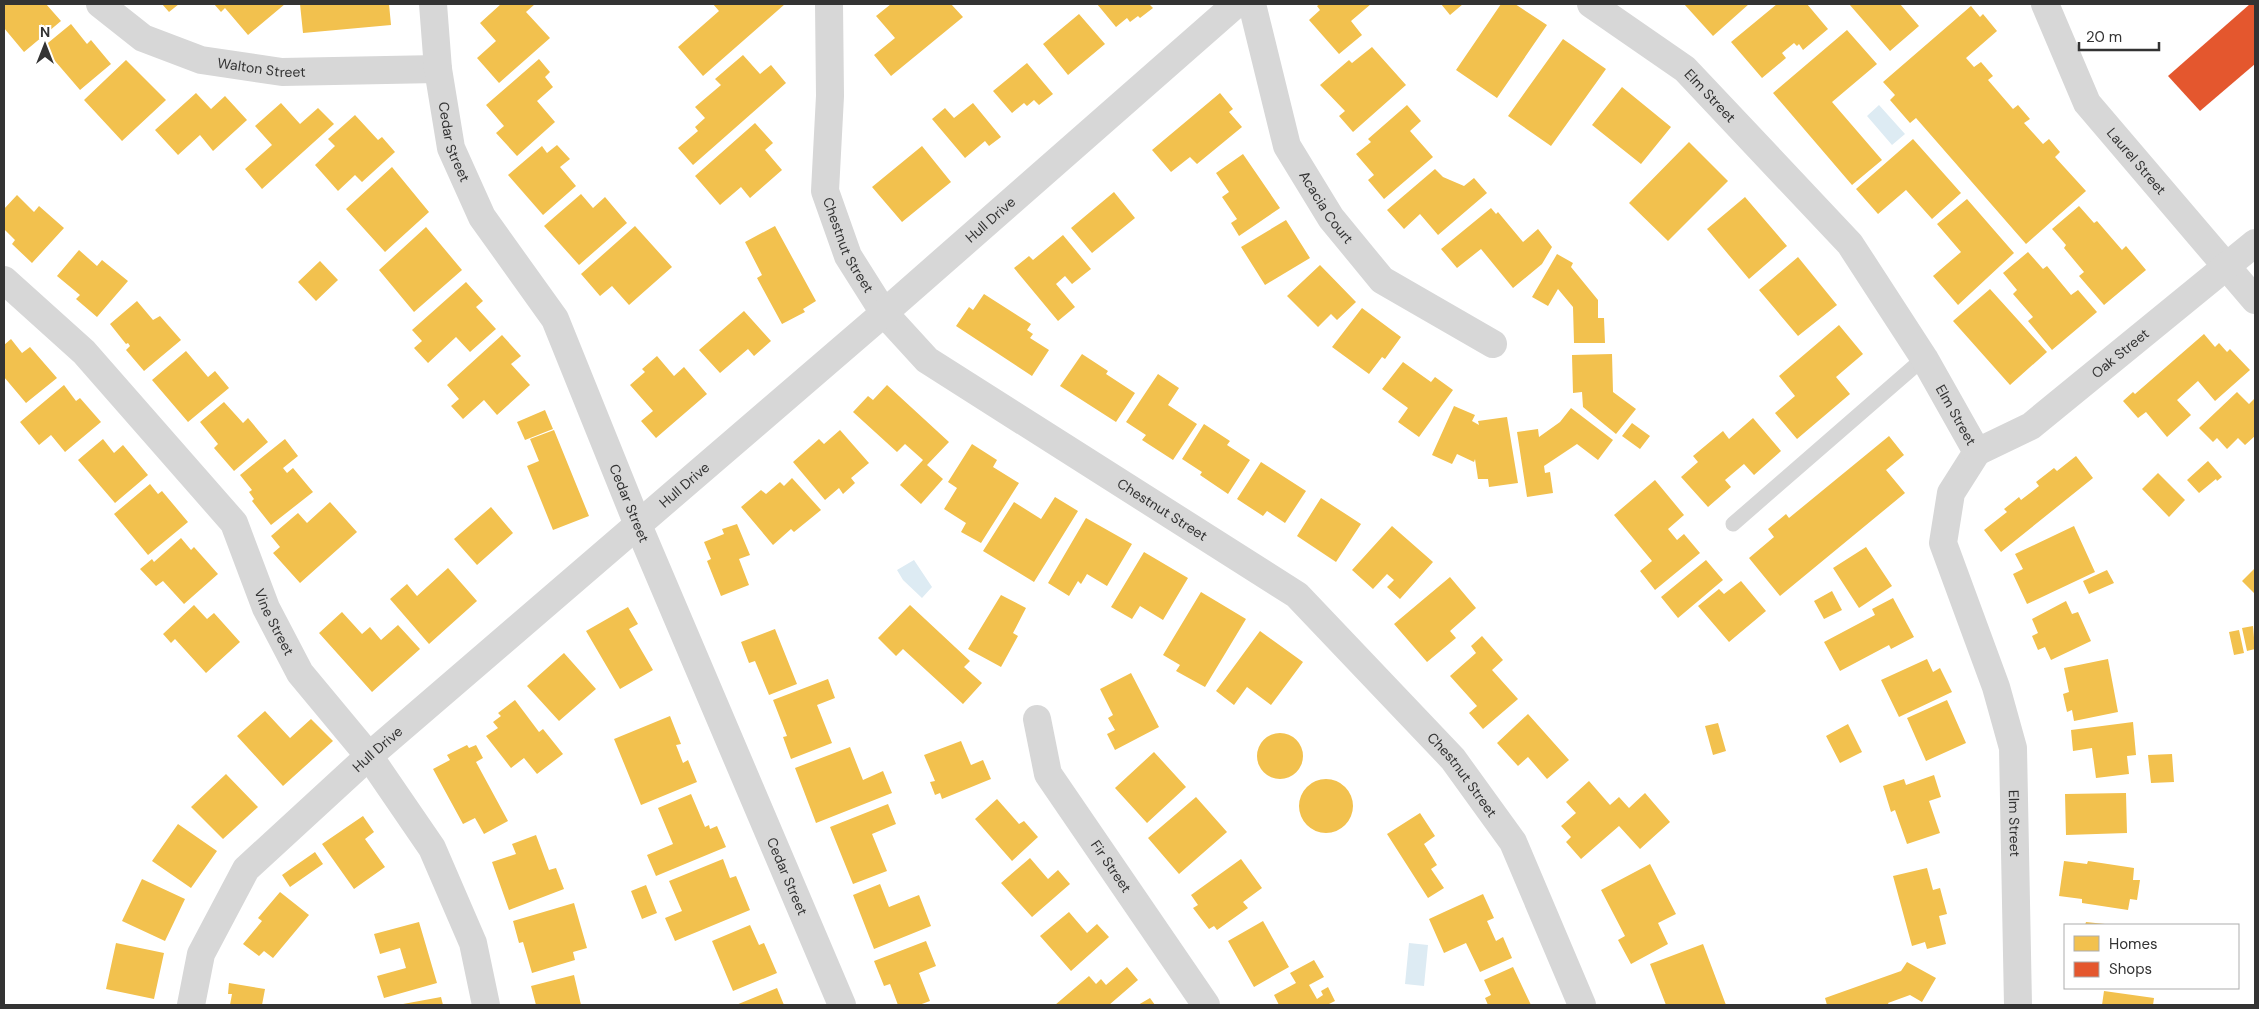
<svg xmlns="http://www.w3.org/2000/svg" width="2259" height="1009" font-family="'DM Sans',sans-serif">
  <rect width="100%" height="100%" fill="#fff"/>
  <path fill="#ddebf3" d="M1879,105L1905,134L1892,145L1867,116Z
    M914,560L932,587L922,598L903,580L897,570Z
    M1409,943L1428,945L1424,986L1405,984Z"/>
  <path fill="#f2c14e" d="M4,4H46L61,21L24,52L4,28Z
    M162,4H179L169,12Z
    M214,4H285L248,35L225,8L221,12Z
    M300,4H389L391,25L303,33Z
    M501,4H535L526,12L550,38L499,83L477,58L496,41L480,23Z
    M713,4H785L703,76L678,47L719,11Z
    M891,4H951L963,17L891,76L874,55L895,38L876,16Z
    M1097,4H1149L1153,8L1140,18L1138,16L1130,22L1127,18L1116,27Z
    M1320,4H1371L1351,21L1362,35L1339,54L1309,20L1320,10L1317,6Z
    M1441,4H1463L1450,15Z
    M1501,4H1515L1547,25L1497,98L1456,70Z
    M1684,4H1749L1713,36Z
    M1777,4H1807L1828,29L1803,50L1799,44L1797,46L1794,43L1782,53L1786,58L1762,78L1731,42Z
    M1849,4H1900L1919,26L1890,51Z
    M1971,6L1980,17L1983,14L1997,31L1966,58L1974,67L1981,62L1993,76L1988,80L2013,109L2018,105L2030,119L2024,123L2043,144L2049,139L2060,152L2055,157L2086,191L2026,244L1916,118L1910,123L1890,100L1895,95L1883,82Z
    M1079,14L1105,44L1068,75L1043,44Z
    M71,24L87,44L91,40L111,64L80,90L43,47Z
    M1847,30L1877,64L1832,102L1882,160L1852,185L1773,93Z
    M1563,39L1606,69L1551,146L1508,116Z
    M1372,47L1406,85L1353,132L1339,116L1345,111L1320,85L1349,60L1352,63Z
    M743,55L760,74L771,65L786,83L693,165L678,148L698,131L695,127L705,118L695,107L721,85L715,79Z
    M539,59L550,72L545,77L553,87L537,101L555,122L517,156L496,133L504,126L486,105Z
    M126,60L166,100L122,141L84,100Z
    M1027,63L1053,94L1039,105L1034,100L1027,106L1024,103L1012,113L993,91Z
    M1622,87L1671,127L1641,164L1592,125Z
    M196,93L211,109L225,96L247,120L213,151L200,135L178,155L155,130Z
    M1220,93L1233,109L1229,112L1242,127L1197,164L1190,157L1171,172L1152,150Z
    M281,103L300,124L318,108L334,124L262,189L245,169L272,145L255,126Z
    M973,103L1001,137L989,146L985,141L965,158L932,119L945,108L954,118Z
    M1407,105L1421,121L1410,131L1433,157L1384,199L1368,180L1374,175L1356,154L1371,142L1368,139Z
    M355,115L378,140L382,137L395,152L362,182L355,175L338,191L315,165L335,146L328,139Z
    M755,123L773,143L765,150L782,170L750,198L741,187L720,205L695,176Z
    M1913,139L1961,193L1932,219L1906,190L1878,214L1856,189Z
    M1689,142L1728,181L1668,241L1629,203Z
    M557,145L570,159L560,167L576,186L543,215L508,175L542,146L547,153Z
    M922,146L951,182L902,222L872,187Z
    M1243,154L1280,208L1239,236L1231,223L1237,219L1222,197L1229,192L1216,173Z
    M392,167L429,212L385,252L346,209Z
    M1435,169L1443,177L1464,186L1474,178L1487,193L1438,235L1420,214L1404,229L1387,210Z
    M1114,192L1135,218L1092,253L1071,228Z
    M581,194L593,208L605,197L627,223L579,265L544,226Z
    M17,195L34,212L39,206L64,228L32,263L12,244L15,240L4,229V209Z
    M1745,197L1787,246L1749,279L1707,229Z
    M1967,199L2014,253L1958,305L1933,276L1961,252L1937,224Z
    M2079,206L2094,223L2097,221L2122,250L2126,246L2146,270L2104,305L2079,276L2084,272L2064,248L2066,245L2052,229Z
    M1491,208L1496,214L1498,212L1523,242L1538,229L1552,247L1542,264L1513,288L1481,249L1457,268L1441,249Z
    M1286,220L1310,258L1265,285L1241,247Z
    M635,226L672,267L629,305L612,286L600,296L581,274Z
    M775,226L816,301L803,309L805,312L782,324L757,278L762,275L745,242Z
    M426,227L462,270L414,312L379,270Z
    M1063,235L1091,269L1072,284L1065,276L1056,284L1075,307L1058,321L1014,268L1029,256L1033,260Z
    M79,250L97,266L102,260L128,281L97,317L76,299L80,295L57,276Z
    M2028,252L2043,269L2047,266L2071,295L2078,290L2097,312L2052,350L2028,321L2033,317L2013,294L2017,290L2003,273Z
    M1557,254L1573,263L1571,267L1598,300V318H1604L1605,343H1574L1573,307L1558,289L1548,306L1532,297Z
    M1798,257L1837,305L1798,336L1759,290Z
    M320,261L338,280L316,301L298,282Z
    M1320,265L1356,302L1337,320L1331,314L1318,327L1287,296Z
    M466,282L483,301L476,307L496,329L470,352L456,337L428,363L414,348L422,341L412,330Z
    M1990,289L2047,352L2010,385L1953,321Z
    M984,294L1031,324L1027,330L1033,334L1030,338L1049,350L1032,376L956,326L969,307L973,310Z
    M137,301L153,320L160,316L181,340L144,371L126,350L130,346L128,343L126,344L110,324Z
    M1362,308L1401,337L1385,359L1382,357L1369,374L1332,347Z
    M744,311L771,341L754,356L748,349L720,373L699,350Z
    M1839,325L1863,354L1836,377L1850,394L1797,439L1775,413L1795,396L1779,376Z
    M2204,334L2215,347L2219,343L2227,352L2230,349L2250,370L2215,401L2198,381L2177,400L2191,415L2167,437L2146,412L2138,418L2123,401L2133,392L2135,394Z
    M502,335L521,356L511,364L530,385L497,415L484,400L463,419L451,406L459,399L447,385Z
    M11,339L22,353L30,347L57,378L26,403L4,377V345Z
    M186,351L208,377L215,371L229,388L188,422L152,380Z
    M1082,354L1108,371L1106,374L1135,393L1116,422L1060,386Z
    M1612,354L1613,392L1636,409L1616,434L1583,407L1582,392L1573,393L1572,355Z
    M657,356L674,376L684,367L707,394L656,438L641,421L653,411L630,385L645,372L642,369Z
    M1403,362L1431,382L1435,377L1453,390L1419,437L1398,422L1408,408L1382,389Z
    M1158,374L1179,388L1168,405L1197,424L1173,460L1142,440L1146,435L1126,422Z
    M64,385L76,401L80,398L101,422L65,452L51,435L39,445L20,422Z
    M887,385L949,442L927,465L943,479L921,504L900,485L923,460L905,444L897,452L853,412L868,396L873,400Z
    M2237,392L2249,404L2255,398V436L2245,445L2238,438L2227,449L2217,438L2213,442L2199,428Z
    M224,402L243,423L248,418L268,442L234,471L214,448L218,444L200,422Z
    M1454,406L1475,415L1472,421L1479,425L1478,421L1507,417L1518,483L1489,487L1488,479H1478L1475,459L1474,462L1457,454L1452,464L1432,455Z
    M1571,408L1613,440L1598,460L1577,444L1544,466L1545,473L1550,472L1553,493L1527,497L1517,432L1538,429L1539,437L1560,422Z
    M545,410L553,429L525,440L517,422Z
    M1753,418L1781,451L1754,475L1744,464L1725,480L1731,487L1708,507L1681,477L1698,462L1693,456L1723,431L1729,439Z
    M1632,423L1650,436L1640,449L1622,436Z
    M1204,424L1230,441L1227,445L1250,460L1228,494L1200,475L1202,472L1182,459Z
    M554,430L589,516L553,530L527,466L539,461L530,439Z
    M840,430L869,463L851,478L855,483L843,494L839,488L825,500L793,462L819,439L824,444Z
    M1889,436L1904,455L1886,470L1905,493L1780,596L1749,558L1774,537L1768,529L1786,514L1789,518Z
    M103,439L114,453L123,445L148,475L115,503L78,460Z
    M285,439L298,456L283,468L287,473L293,468L313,492L271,525L252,501L254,499L249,492L252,490L240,475Z
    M972,444L997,460L993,467L1019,483L981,543L961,532L966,523L944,509L957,488L948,482Z
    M2076,456L2093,478L2001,552L1984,530L2007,512L2004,509L2019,497L2021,500L2039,486L2036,482L2054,468L2057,471Z
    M2208,461L2222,477L2217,481L2216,479L2199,493L2187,480Z
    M1261,462L1306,491L1285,523L1267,511L1263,516L1237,499Z
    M2158,473L2185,500L2169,517L2142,489Z
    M792,478L821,510L794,532L791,529L773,545L741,507L761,490L766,494L780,482L784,486Z
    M1655,480L1684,515L1668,529L1677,540L1684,534L1700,553L1655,590L1640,571L1652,561L1614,515Z
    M150,484L158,494L162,491L188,522L148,555L114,514Z
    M1055,497L1078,511L1034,582L983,551L1014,502L1041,519Z
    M1321,498L1361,524L1336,562L1297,536Z
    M330,502L357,532L300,583L273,553L280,547L271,536L298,513L307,523Z
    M491,507L513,533L477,565L454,539Z
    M1086,518L1132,544L1107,586L1087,574L1081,584L1078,581L1069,596L1048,583Z
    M737,524L750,555L739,559L749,585L721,596L707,561L711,559L704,542L724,534L722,529Z
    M1392,526L1433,562L1400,599L1387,587L1394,580L1387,574L1373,589L1352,570Z
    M2074,526L2095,572L2027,604L2013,574L2023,569L2015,554Z
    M181,538L191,550L194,547L218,574L184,604L163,581L156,586L140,569L152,559L154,562Z
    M1866,547L1892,586L1859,608L1833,568Z
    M1144,552L1188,578L1163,620L1140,606L1132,619L1111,607Z
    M1706,560L1723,580L1678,618L1661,597Z
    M448,568L477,601L429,644L390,599L407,584L417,596Z
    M2255,568V594L2242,581Z
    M2107,570L2114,583L2089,594L2083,581Z
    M1450,577L1476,608L1450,631L1456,638L1427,662L1394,624Z
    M1741,581L1766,611L1729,642L1698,606L1719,589L1724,594Z
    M1832,591L1842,610L1824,619L1814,601Z
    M1201,592L1246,619L1205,687L1176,671L1180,665L1163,655Z
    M1001,595L1026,608L1013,633L1018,636L1001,667L968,649Z
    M1893,598L1914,637L1891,649L1889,645L1840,671L1824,642L1875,615L1872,609Z
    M2066,601L2072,614L2078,612L2091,641L2051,660L2045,647L2038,650L2032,636L2038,633L2032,619Z
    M194,605L207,619L214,613L240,642L206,673L175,639L171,643L163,634Z
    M910,605L970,661L964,667L982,683L963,704L903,649L896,656L878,638Z
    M628,607L638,624L629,629L653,670L620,689L586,631Z
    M342,612L362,634L370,627L381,640L398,625L420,649L372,692L319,633Z
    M2253,626L2255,649L2247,651L2242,628Z
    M775,629L797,684L769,695L755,661L749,663L741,642Z
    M2239,630L2244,653L2234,655L2229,632Z
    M1260,631L1303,662L1271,705L1247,687L1234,705L1216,691Z
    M1482,636L1503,660L1492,670L1518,699L1483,729L1469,713L1477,706L1450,676L1476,653L1471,646Z
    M564,653L596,689L559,721L527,686Z
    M1927,659L1933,672L1940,668L1952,692L1899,717L1881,680Z
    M2108,659L2118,712L2074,721L2072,710L2067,712L2063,694L2069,692L2064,668Z
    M1131,673L1159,727L1115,750L1107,734L1115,730L1108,718L1113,715L1100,689Z
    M828,679L835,698L817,705L832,743L791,759L783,737L787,736L773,700Z
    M515,700L539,732L543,729L563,754L537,774L524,758L511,768L486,736L498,728L493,722L501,716L498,713Z
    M1947,700L1966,743L1926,761L1907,718Z
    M265,711L290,738L311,719L333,741L283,786L237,736Z
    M1528,714L1569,760L1547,779L1528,757L1518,766L1497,743Z
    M670,716L681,744L676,745L683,763L688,760L697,782L641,805L614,739Z
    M2133,722L2136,755L2127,756L2129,774L2096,778L2092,748L2073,751L2071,730Z
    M1718,723L1726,751L1713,755L1705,726Z
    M1848,724L1862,752L1840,763L1826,736Z
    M1257 756a23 23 0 1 1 46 0a23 23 0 1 1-46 0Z
    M961,741L971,765L983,760L991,779L942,799L940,793L935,795L930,782L935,781L924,755Z
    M467,745L469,748L476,745L483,758L476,762L508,821L484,834L475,818L463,824L433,769L450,760L447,755Z
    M850,747L863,780L883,771L892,793L816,823L795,768Z
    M1154,752L1186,787L1147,823L1115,788Z
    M2172,754L2174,782L2151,783L2148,755Z
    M226,774L258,807L223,839L191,807Z
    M1934,775L1941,797L1929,801L1940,833L1907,844L1895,810L1891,812L1883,786L1904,779L1906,785Z
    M1299 806a27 27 0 1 1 54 0a27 27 0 1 1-54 0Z
    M1589,781L1610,805L1619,797L1629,808L1645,793L1670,822L1640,849L1619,826L1581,859L1566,842L1571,837L1561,826L1576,813L1566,802Z
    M2126,793L2127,833L2066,835L2065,794Z
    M691,794L705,827L709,825L710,829L717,826L726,847L656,876L647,855L673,844L658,808Z
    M1196,797L1227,832L1179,874L1148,838Z
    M997,799L1019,824L1024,821L1038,837L1012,861L975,819Z
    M888,804L896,824L872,834L887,871L853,884L830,827Z
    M1420,813L1435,836L1424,844L1437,865L1431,869L1444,888L1428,898L1387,834Z
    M363,816L374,832L365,839L385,867L354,889L322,844Z
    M178,824L217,851L191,888L152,861Z
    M536,835L549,870L556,868L564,889L509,910L492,862L516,854L512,844Z
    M315,852L323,864L290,887L282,875Z
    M1030,858L1048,879L1058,870L1070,884L1032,917L1001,883Z
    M723,859L730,878L736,876L750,910L675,941L665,918L682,911L669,881Z
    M1241,859L1262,888L1243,902L1248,908L1217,930L1214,926L1209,929L1193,908L1198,905L1191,895Z
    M2064,861L2087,864L2088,861L2134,868L2133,880H2140L2137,900L2130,899L2128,910L2082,903V899L2059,896Z
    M1650,864L1676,914L1658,923L1668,944L1631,964L1618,940L1625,936L1601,890Z
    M1927,868L1933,890L1940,888L1947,914L1939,916L1946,944L1927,949L1925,942L1912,946L1893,876Z
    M142,879L185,899L165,941L122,921Z
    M880,884L889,907L919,895L931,926L874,949L853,895Z
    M646,885L657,913L642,919L631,891Z
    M280,892L309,915L273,958L264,951L259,956L243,944L262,921L258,918Z
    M1483,894L1494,918L1487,921L1496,941L1503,937L1512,958L1480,972L1466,943L1444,953L1429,919Z
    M574,903L587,948L573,952L575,960L532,973L523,942L519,943L513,921Z
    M1069,912L1087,933L1097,924L1109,937L1071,971L1040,936Z
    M1263,921L1289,967L1254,987L1228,941Z
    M419,922L437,983L384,998L377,976L406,968L400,948L380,954L374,934Z
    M2086,922L2105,924V925H2085Z
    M750,925L759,945L764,943L777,973L733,991L712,941Z
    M926,941L936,966L919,973L930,1001L919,1005H898L890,984L884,986L874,961Z
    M116,943L164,953L154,999L106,989Z
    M1703,944L1726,1005H1666L1650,964Z
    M1314,960L1324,977L1309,985L1317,999L1323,995L1321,991L1328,987L1335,1001L1327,1005H1279L1274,995L1296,983L1290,973Z
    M1907,962L1936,978L1922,1002L1910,995L1888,1003L1889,1005H1827L1825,998L1901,971Z
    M1127,967L1138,980L1109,1005H1055L1089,976L1096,984L1101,979L1106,985Z
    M1513,967L1531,1005H1488L1485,998L1491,995L1484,980Z
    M574,975L581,1005H536L531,986Z
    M229,983L265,989L262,1005H230L232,994H228Z
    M777,988L784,1005H736Z
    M2104,991L2154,998L2153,1005H2102Z
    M441,997L443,1005H403V1004Z
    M1150,998L1155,1005H1138Z"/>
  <path fill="#e4572e" d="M2250,4H2255V64L2200,111L2168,76Z"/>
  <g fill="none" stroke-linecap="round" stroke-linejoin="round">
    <path stroke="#d7d7d7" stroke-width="15" d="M1733,524L1924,358"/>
    <g stroke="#d7d7d7" stroke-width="28">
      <path id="s1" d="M100,4L143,38L201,60L282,72L438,69"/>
      <path id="s2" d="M433,4L438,69L451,148L482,217L555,319L638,525L842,1005"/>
      <path id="s3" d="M829,4L830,96L825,191L848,256L884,313L927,360L1297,595L1453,759L1513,842L1582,1005"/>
      <path id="s4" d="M1252,4L1287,146L1331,218L1382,280L1493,344"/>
      <path id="s5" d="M1591,4L1685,69L1850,244L1924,358L1977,452L1951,493L1943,543L1996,687L2013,748L2018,1005"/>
      <path id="s6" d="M2045,4L2087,103L2255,300"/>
      <path id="s7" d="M4,280L84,352L234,523L266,608L300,673L369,756L432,848L473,943L486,1005"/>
      <path id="s8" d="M1977,452L2031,426L2255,243"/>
      <path id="s9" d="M1037,719L1048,774L1206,1005"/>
      <path id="s10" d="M191,1005L201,954L246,869L369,756L884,313L1236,4"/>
    </g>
  </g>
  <g text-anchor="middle" stroke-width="5" stroke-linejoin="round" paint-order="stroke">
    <g font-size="14" fill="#333" stroke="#fff">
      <text dy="5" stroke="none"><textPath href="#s1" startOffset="178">Walton Street</textPath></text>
      <text dy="5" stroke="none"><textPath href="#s5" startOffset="151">Elm Street</textPath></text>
      <text dy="5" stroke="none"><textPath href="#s2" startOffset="140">Cedar Street</textPath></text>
      <text dy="5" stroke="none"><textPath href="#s6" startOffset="184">Laurel Street</textPath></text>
      <text dy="5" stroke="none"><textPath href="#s4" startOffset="219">Acacia Court</textPath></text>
      <text dy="5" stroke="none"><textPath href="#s10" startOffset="1136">Hull Drive</textPath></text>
      <text dy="5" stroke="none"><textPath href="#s3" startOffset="246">Chestnut Street</textPath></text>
      <text dy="5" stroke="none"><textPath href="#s8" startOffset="175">Oak Street</textPath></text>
      <text dy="5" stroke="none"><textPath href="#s5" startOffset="556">Elm Street</textPath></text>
      <text dy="5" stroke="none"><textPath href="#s10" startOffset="731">Hull Drive</textPath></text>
      <text dy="5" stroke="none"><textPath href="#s2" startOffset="545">Cedar Street</textPath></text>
      <text dy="5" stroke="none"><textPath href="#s3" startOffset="666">Chestnut Street</textPath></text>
      <text dy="5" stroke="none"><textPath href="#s7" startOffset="442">Vine Street</textPath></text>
      <text dy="5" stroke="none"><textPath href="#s10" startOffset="326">Hull Drive</textPath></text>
      <text dy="5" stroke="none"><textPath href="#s3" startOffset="1070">Chestnut Street</textPath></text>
      <text dy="5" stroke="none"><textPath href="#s5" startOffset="990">Elm Street</textPath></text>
      <text dy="5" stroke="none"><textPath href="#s9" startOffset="168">Fir Street</textPath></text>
      <text dy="5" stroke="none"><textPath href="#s2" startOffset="950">Cedar Street</textPath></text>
    </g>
  </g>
  <rect width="2259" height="1009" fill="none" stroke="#333333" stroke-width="10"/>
  <rect x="2064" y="924" width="175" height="65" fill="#ffffff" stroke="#adadad"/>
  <rect x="2074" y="936" width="25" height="15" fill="#f2c14e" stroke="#adadad"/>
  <text x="2109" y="949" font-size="15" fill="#333333">Homes</text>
  <rect x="2074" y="962" width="25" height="15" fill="#e4572e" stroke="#adadad"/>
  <text x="2109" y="974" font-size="15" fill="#333333">Shops</text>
  <g transform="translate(45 45)" stroke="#ffffff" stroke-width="4" paint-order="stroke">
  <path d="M0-4L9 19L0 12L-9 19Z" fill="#333333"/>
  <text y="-8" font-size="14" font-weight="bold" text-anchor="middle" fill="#333333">N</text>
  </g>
  <path d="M2079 42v8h80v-8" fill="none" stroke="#333333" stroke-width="2.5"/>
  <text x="2086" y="42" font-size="15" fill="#333333" stroke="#ffffff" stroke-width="4" paint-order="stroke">20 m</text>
</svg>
